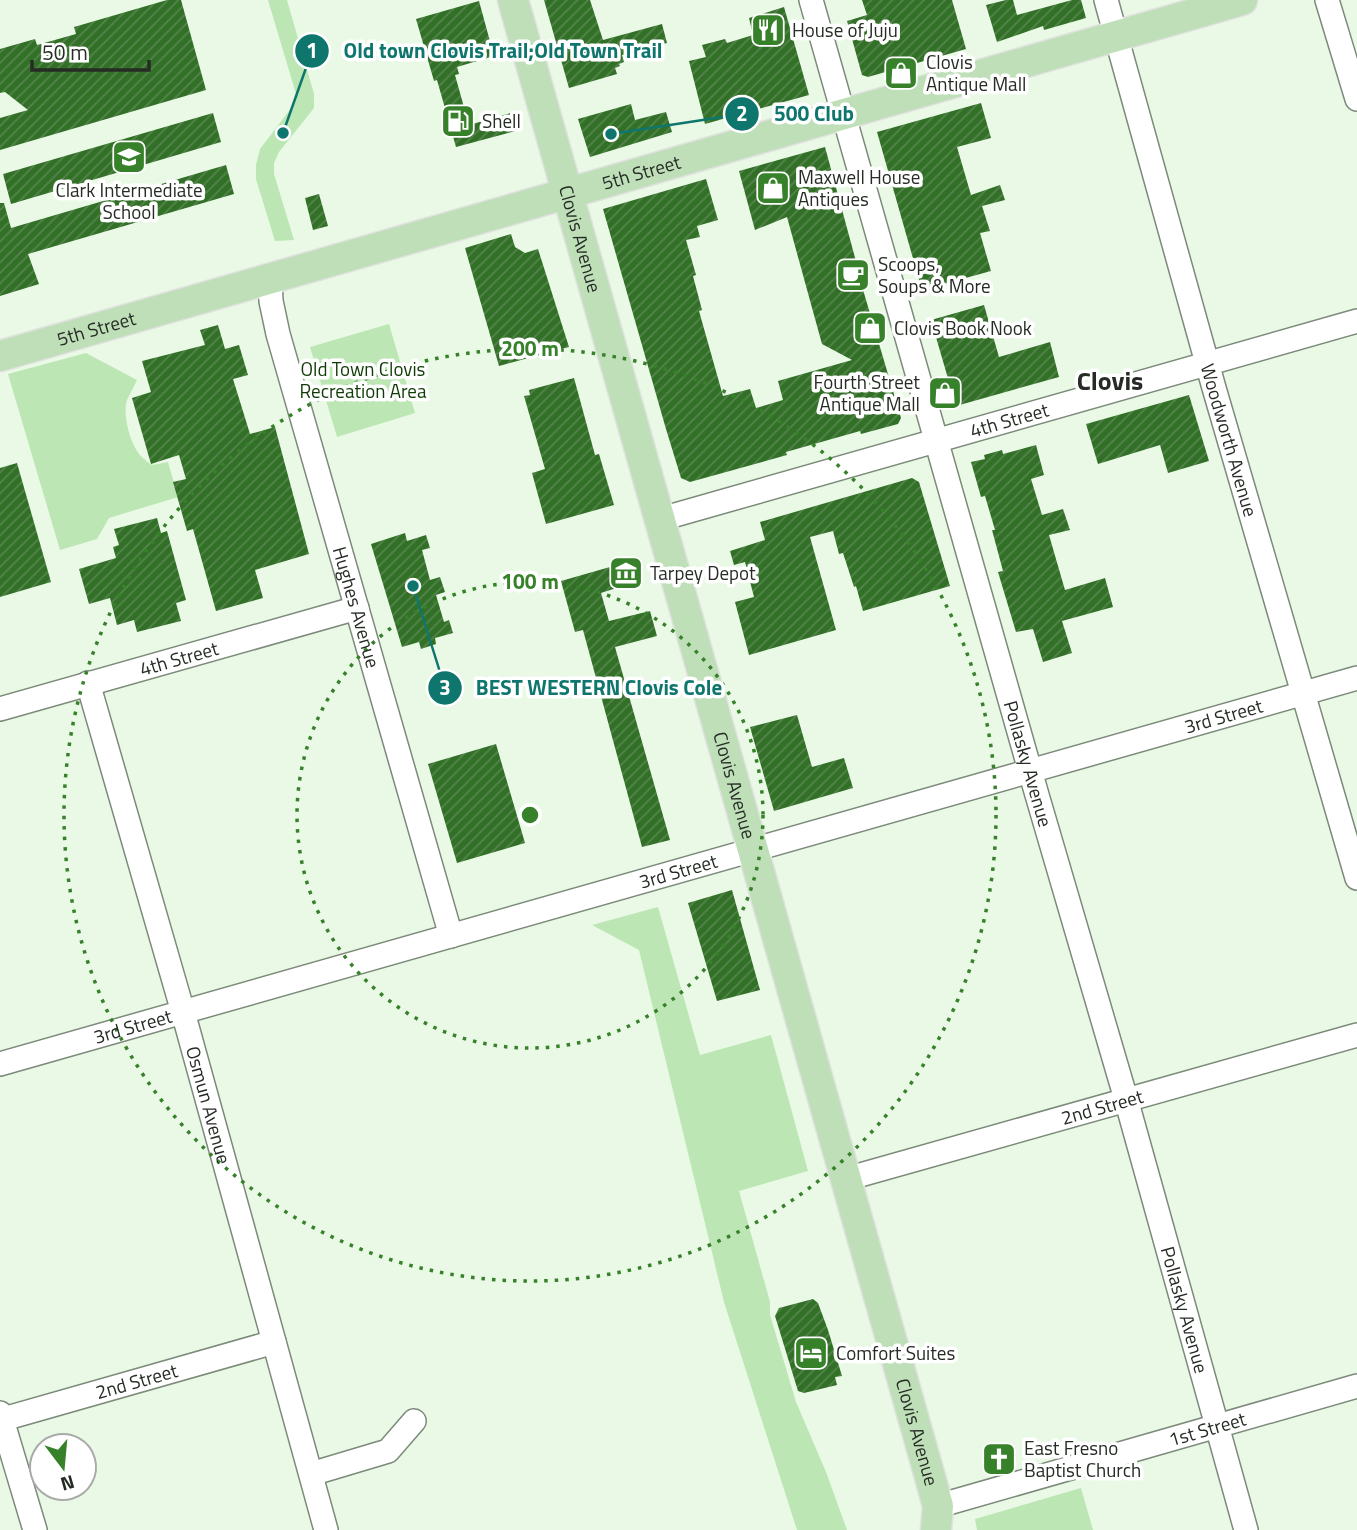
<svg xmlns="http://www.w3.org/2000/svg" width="1357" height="1530" font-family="'Titillium Web',sans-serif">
  <defs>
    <pattern id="building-hatch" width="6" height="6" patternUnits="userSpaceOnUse" patternTransform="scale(1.75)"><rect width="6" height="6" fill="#327027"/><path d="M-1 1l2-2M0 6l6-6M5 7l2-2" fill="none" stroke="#55844d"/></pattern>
  </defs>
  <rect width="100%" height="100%" fill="#e9f9e6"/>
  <path fill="#bce6b4" d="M268,0H287L314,94V108L279,152L274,163V174L294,240L275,241L256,179V165L260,149L295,103L296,94Z
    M389,324L415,413L337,437L310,347Z
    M86,353L137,380C134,387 130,393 127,400C122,415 131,448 143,458C146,461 149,463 152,465L168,462L178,497L109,518L97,539L60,550L8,374Z
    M658,907L700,1055L771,1035L808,1171L739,1191L770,1302V1315L796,1402L826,1472L847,1530H797L724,1302L639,950L592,925Z
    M1081,1488L1093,1530H977L975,1519Z"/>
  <path fill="url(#building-hatch)" d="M167,0H181L206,90L0,150V118L28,110L5,92L0,93V49L35,39L37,45L76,34L74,27Z
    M544,0H590L603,40L662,24L667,43L622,55L624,62L619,64L620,66L615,68L617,74L569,88Z
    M862,0H952L966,49L868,77L862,75L847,21L867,15Z
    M1006,0H1013L1017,15L1072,0H1081L1086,18L1044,30L1043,26L997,42L986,5Z
    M479,1L494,56L457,67L459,74L455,75L469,125L514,112L519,130L456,147L437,80L434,81L416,19Z
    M784,7L809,95L705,124L689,61L706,57L702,45L725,39L727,43L753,35L749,18Z
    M981,103L991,138L957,147L971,195L1000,185L1005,200L982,206L990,231L980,233L991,271L922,290L877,132Z
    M631,104L635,120L666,112L672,132L590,157L578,119Z
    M213,113L221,142L11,204L3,174Z
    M825,147L857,265L861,283L901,418L898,424L861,434L860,431L786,452L787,455L690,482L681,478L666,429L603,209L706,179L718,220L697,226L700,237L686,240L696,275L693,276L702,310L699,311L723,396L750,389L756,408L783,400L778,381L852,360L822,344L787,217L755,230L739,171Z
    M226,165L234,194L28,254L39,284L0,296V203H4L11,228Z
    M319,194L328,226L313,230L305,198Z
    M511,234L515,247L525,253L538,249L569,347L499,366L465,248Z
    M984,305L999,357L1050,342L1059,377L956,406L931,320Z
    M218,325L225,349L239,345L248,375L233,379L250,434L275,427L309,554L255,570L263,598L216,611L193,529L187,531L173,482L186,479L179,455L151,464L132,398L151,392L142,361L205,345L200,330Z
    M574,378L595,455L599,454L614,505L546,524L532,473L545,469L524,396L530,395L529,390Z
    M1189,395L1209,461L1168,473L1160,445L1098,464L1086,424Z
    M1036,445L1044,475L1031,479L1042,515L1063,509L1070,530L1049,535L1065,590L1105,578L1113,607L1062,621L1072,653L1043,662L1033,629L1016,632L998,572L1003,571L992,530H995L985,496L981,497L971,462L985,459L984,455L1002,450L1003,454Z
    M17,463L51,582L0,597V468Z
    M912,478L919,482L950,586L863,611L856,586L854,587L843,553L839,554L833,531L810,537L836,630L749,655L735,602L754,597L745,562L734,565L730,551L765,540L760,522Z
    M157,518L161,533L167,531L186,600L176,603L181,621L137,632L134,620L117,625L110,598L89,604L79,569L116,558L113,547L119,545L114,529Z
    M405,533L407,541L426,535L430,548L422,550L430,580L440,577L445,592L436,595L444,622L449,620L453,633L435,638L436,644L421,649L419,642L402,647L371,544Z
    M633,558L640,562L641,569L635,582L601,593L609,621L650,611L657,636L615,647L670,840L642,847L583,630L575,632L561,581L624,563L625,561Z
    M797,715L812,767L844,758L853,788L774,811L750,727Z
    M496,744L525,843L457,863L428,764Z
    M732,890L760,990L717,1001L688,903Z
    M813,1299L818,1303L828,1330L842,1376L835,1377L837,1385L804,1393L798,1391L775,1316L779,1308Z"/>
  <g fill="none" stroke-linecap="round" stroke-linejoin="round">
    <g stroke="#7c8a7a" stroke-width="26">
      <g id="minor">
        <path id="s1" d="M811,0L1037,795L1126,1099L1246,1530"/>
        <path id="s2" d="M1106,0L1214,388L1357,878"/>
        <path d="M1327,0L1357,99"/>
        <path id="s3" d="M270,278L271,301L278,334L451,936"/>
        <path id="s4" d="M661,519L1357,321"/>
        <path id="s5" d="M88,683L183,1012L326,1530"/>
        <path id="s6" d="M0,709L357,608"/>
        <path id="s7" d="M0,1064L1357,678"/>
        <path id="s8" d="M846,1179L1357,1035"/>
        <path d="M0,1413L35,1530"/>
        <path id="s9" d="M0,1420L274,1342"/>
        <path d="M311,1474L388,1451L414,1421"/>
        <path id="s10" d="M938,1506L1357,1386"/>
      </g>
    </g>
    <g stroke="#e1e1e0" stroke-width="33">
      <g id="major">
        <path id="s11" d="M513,0L930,1477L938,1506L936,1530"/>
        <path id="s12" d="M0,356L1242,0"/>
      </g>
    </g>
    <use href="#minor" stroke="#fff" stroke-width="23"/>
    <use href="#major" stroke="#bfdfb9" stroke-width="30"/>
  </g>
  <g fill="none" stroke="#368129" stroke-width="3.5" stroke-dasharray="3.5 7">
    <circle cx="530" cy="815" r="233"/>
    <circle cx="530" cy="815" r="466"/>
  </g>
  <defs>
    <g id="restaurant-square" transform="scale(1.75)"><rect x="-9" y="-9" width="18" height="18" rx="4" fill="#368129" stroke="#fff"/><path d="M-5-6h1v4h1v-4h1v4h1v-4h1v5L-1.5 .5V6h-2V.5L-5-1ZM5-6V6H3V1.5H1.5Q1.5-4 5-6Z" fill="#fff"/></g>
    <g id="shop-square" transform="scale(1.75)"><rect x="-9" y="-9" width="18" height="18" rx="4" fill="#368129" stroke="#fff"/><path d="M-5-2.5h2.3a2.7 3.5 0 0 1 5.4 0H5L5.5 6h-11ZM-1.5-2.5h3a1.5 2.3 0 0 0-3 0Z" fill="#fff"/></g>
    <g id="fuel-square" transform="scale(1.75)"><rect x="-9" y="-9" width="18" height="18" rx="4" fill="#368129" stroke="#fff"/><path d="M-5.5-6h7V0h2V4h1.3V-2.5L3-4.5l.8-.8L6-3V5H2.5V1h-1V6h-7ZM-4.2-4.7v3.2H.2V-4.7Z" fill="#fff"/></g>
    <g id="school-square" transform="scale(1.75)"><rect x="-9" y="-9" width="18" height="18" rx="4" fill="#368129" stroke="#fff"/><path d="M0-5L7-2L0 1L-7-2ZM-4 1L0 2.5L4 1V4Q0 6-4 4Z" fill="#fff"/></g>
    <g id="cafe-square" transform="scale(1.75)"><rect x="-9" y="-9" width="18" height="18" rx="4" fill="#368129" stroke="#fff"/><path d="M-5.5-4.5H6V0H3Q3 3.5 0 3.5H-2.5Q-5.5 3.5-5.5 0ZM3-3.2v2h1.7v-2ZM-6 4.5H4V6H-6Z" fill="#fff"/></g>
    <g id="museum-square" transform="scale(1.75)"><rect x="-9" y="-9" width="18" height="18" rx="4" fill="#368129" stroke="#fff"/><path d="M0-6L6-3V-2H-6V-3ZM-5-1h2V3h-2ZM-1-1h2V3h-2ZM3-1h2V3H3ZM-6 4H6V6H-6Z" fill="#fff"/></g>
    <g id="hotel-square" transform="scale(1.75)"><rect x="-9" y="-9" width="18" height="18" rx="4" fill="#368129" stroke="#fff"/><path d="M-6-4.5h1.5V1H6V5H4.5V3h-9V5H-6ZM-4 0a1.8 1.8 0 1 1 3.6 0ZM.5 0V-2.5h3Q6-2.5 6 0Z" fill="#fff"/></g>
    <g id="church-square" transform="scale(1.75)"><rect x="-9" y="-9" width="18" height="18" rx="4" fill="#368129" stroke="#fff"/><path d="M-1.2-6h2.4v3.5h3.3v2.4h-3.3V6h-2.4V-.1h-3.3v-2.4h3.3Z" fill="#fff"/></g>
  </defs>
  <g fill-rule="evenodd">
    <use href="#restaurant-square" x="768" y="30"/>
    <use href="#shop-square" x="901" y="73"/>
    <use href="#fuel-square" x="458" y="121"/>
    <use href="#school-square" x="129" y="157"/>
    <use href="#shop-square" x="773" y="188"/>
    <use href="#cafe-square" x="853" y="275"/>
    <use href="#shop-square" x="870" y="328"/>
    <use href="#shop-square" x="945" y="393"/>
    <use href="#museum-square" x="626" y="573"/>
    <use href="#hotel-square" x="811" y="1353"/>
    <use href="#church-square" x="999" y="1459"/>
  </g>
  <g text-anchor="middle" stroke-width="7" stroke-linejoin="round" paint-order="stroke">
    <g font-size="19" fill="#262c25" stroke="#fff" text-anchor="start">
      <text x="792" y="37">House of Juju</text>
      <text x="926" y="69">Clovis<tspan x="926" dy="22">Antique Mall</tspan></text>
      <text x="482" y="128">Shell</text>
      <text x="798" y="184">Maxwell House<tspan x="798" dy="22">Antiques</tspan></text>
      <text x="129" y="197" text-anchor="middle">Clark Intermediate<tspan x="129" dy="22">School</tspan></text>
      <text x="878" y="271">Scoops,<tspan x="878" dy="22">Soups &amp; More</tspan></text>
      <text x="894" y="335">Clovis Book Nook</text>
      <text x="920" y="389" text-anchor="end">Fourth Street<tspan x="920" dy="22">Antique Mall</tspan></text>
      <text x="650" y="580">Tarpey Depot</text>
      <text x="836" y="1360">Comfort Suites</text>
      <text x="1024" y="1455">East Fresno<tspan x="1024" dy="22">Baptist Church</tspan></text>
    </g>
    <g font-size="19" fill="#262c25" stroke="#fff">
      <text dy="7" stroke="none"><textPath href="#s12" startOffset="667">5th Street</textPath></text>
      <text dy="7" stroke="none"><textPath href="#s11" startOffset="248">Clovis Avenue</textPath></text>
      <text dy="7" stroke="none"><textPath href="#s12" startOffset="100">5th Street</textPath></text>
      <text dy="7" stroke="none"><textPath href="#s4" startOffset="362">4th Street</textPath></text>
      <text dy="7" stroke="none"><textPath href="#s2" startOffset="457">Woodworth Avenue</textPath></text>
      <text dy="7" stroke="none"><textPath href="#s3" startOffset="341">Hughes Avenue</textPath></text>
      <text dy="7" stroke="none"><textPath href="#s6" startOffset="186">4th Street</textPath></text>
      <text dy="7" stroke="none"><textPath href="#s7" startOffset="1272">3rd Street</textPath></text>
      <text dy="7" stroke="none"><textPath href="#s1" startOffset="794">Pollasky Avenue</textPath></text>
      <text dy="7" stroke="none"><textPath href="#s11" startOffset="816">Clovis Avenue</textPath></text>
      <text dy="7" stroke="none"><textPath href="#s7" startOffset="705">3rd Street</textPath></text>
      <text dy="7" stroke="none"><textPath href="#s7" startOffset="138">3rd Street</textPath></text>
      <text dy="7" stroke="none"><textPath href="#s5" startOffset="439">Osmun Avenue</textPath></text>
      <text dy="7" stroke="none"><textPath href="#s8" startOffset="266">2nd Street</textPath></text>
      <text dy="7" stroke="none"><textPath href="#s1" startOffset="1362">Pollasky Avenue</textPath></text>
      <text dy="7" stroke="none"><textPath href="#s9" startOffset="142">2nd Street</textPath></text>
      <text dy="7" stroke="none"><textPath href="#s10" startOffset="280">1st Street</textPath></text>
      <text dy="7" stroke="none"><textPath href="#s11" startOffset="1488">Clovis Avenue</textPath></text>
    </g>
    <g font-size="19" fill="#0f3b06" stroke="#fff">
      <text x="363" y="376">Old Town Clovis<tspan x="363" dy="22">Recreation Area</tspan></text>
    </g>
    <g font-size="26" font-weight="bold" fill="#262c25" stroke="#fff">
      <text x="1110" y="390">Clovis</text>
    </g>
  </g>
  <circle cx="530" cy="815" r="10" fill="#368129" stroke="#fff" stroke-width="3.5"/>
  <g font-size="21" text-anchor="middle" font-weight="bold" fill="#368129" stroke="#fff" stroke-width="7" stroke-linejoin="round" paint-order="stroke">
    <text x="530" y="356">200 m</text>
    <text x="530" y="589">100 m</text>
  </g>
  <path fill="none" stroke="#0f766e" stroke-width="2.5" d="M283 133L312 51M611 134L742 114M413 586L445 688"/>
  <g fill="#0f766e" stroke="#fff" stroke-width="2.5">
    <circle cx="283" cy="133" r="7"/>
    <circle cx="611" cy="134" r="7"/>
    <circle cx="413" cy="586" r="7"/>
    <circle cx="312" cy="51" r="18"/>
    <circle cx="742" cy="114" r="18"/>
    <circle cx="445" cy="688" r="18"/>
  </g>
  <g font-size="21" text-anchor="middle" font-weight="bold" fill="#fff">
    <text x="312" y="58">1</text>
    <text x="742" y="121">2</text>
    <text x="445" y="695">3</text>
  </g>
  <g font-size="21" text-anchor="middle" font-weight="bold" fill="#0f766e" stroke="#fff" stroke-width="7" stroke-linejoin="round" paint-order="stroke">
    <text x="503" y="58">Old town Clovis Trail;Old Town Trail</text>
    <text x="814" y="121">500 Club</text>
    <text x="599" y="695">BEST WESTERN Clovis Cole</text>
  </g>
  <g transform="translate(63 1467) rotate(164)"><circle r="33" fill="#ffffff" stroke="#a8aba8" stroke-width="2"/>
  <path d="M0-5L12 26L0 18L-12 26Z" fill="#368129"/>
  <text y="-10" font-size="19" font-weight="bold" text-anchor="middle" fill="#262c25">N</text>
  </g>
  <path d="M32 60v10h117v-10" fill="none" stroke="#262c25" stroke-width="3.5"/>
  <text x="42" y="60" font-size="21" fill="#262c25" stroke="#ffffff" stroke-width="5" paint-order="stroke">50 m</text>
</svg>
